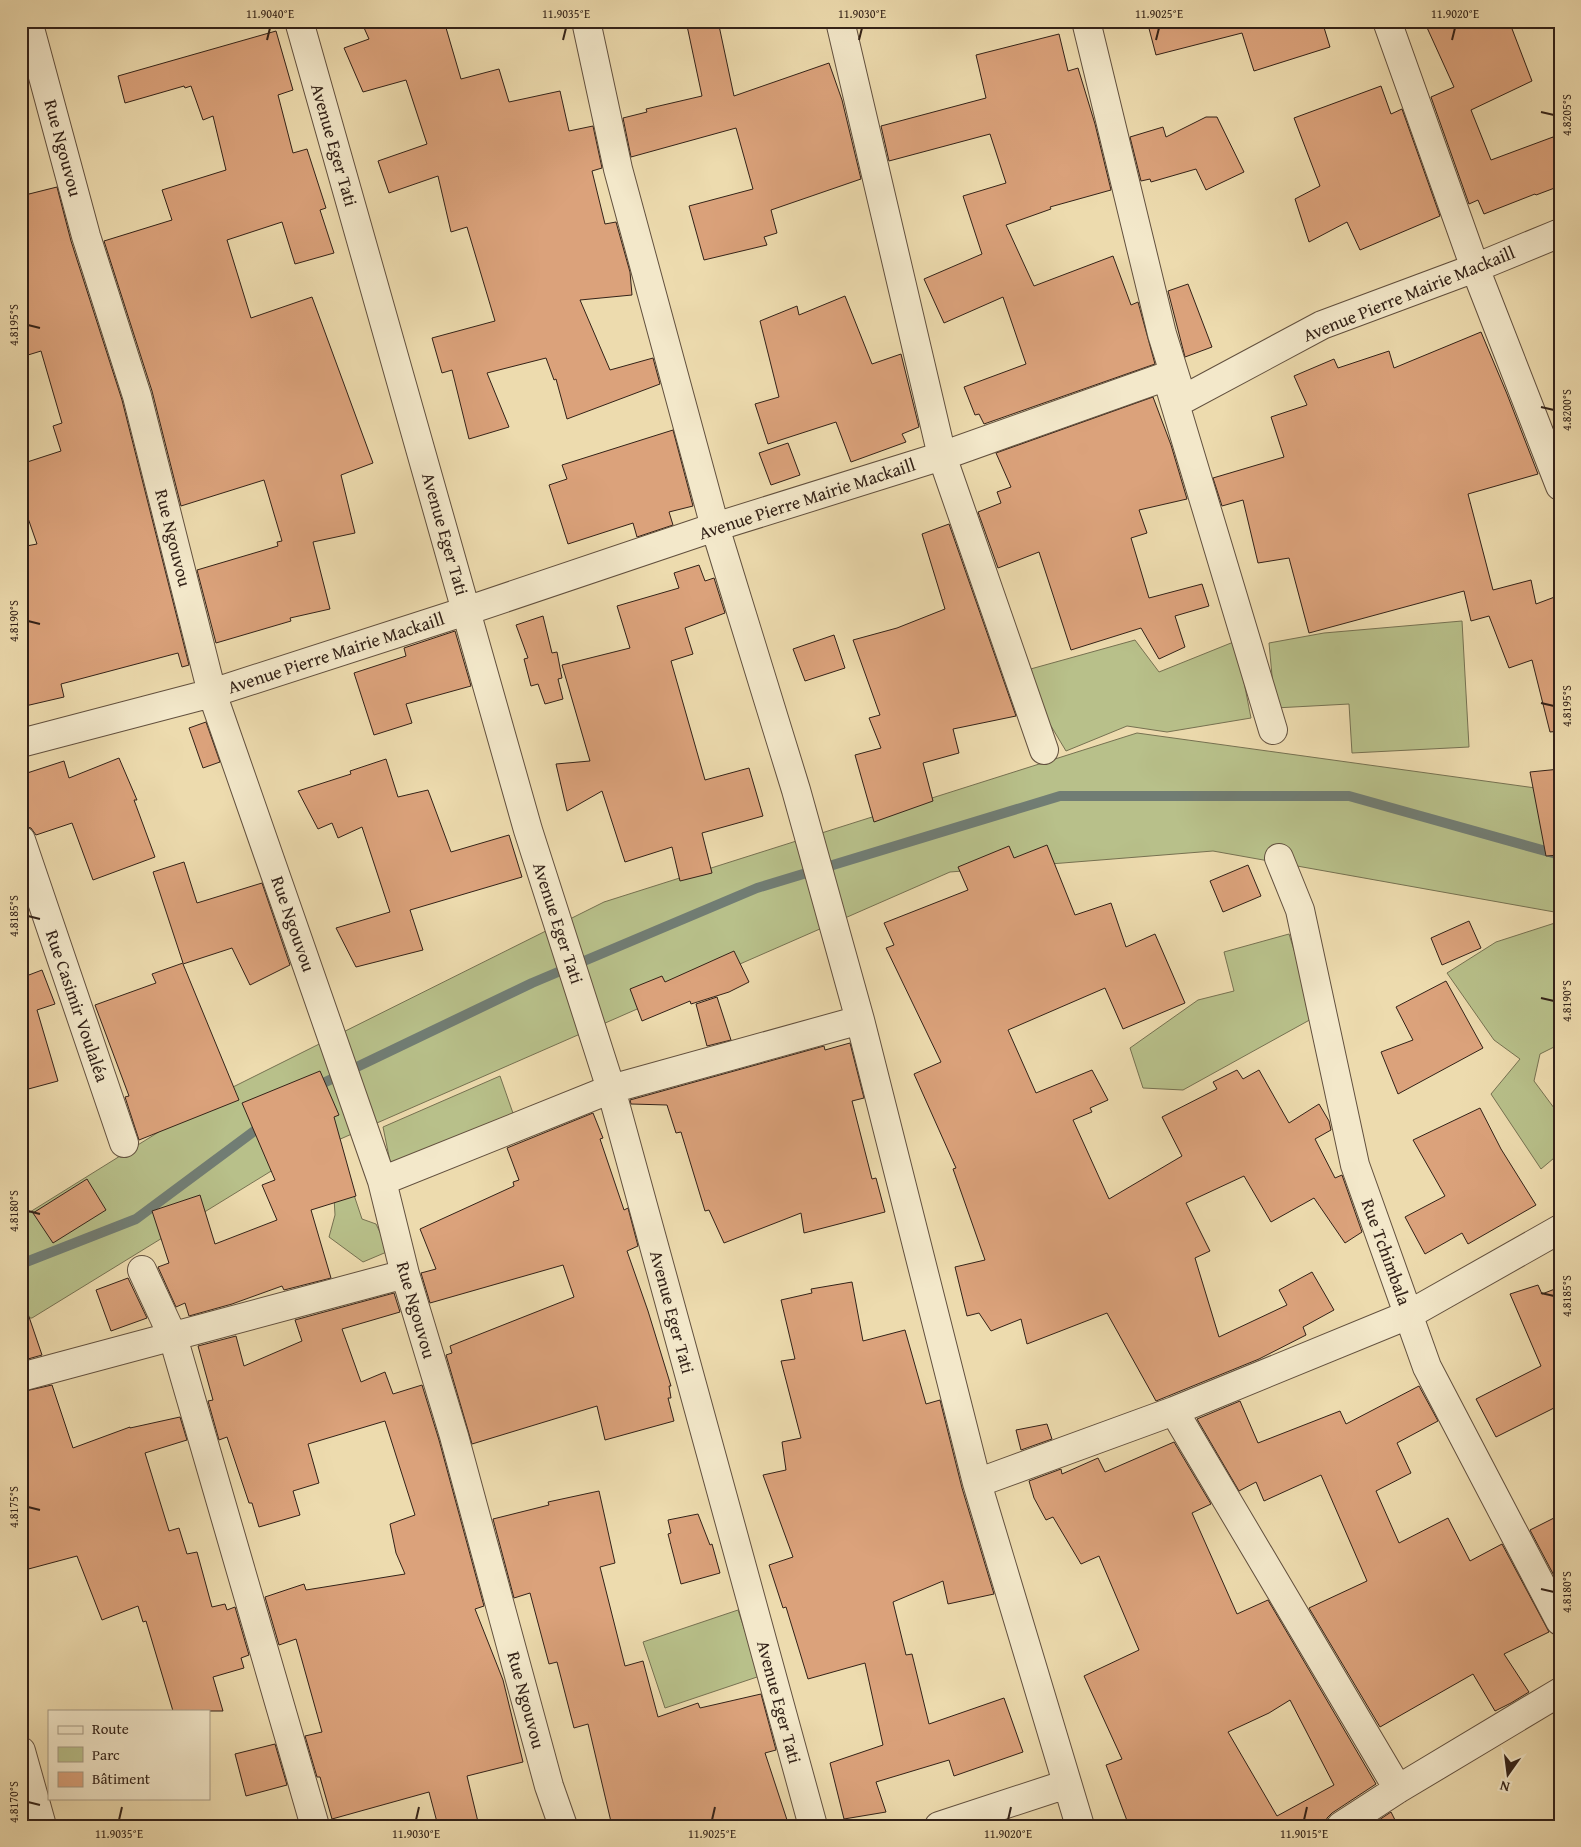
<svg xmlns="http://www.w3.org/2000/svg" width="1581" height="1847" font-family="'Gentium Book Plus',serif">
  <rect width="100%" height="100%" fill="#eddbae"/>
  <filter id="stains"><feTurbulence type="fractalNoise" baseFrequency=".004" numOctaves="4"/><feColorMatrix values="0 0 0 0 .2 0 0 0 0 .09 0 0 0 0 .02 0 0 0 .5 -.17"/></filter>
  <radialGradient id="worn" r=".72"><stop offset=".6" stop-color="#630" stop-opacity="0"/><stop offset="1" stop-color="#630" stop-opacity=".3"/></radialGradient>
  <path fill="#b8c08a" stroke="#767151" d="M1462,621L1469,747L1352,753L1349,704L1275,708L1269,643L1324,633Z
    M1135,640L1159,672L1236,641L1251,718L1167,732L1127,726L1066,751L1033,696L1027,670Z
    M1137,733L1550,790L1560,789V913L1213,851L950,872L281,1165L32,1318H21V1214L30,1212L223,1092L604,902Z
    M1558,922H1560V1044L1540,1054L1534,1081L1560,1116V1153L1541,1169L1491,1094L1520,1059L1494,1040L1447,973L1496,942Z
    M1289,934L1315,1017L1183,1090L1143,1088L1130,1048L1198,1000L1234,991L1224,952Z
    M500,1076L515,1119L392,1171L383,1127Z
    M354,1195L362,1219L376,1224L389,1251L363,1262L329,1237L335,1215L334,1197Z
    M738,1610L760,1676L665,1708L643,1642Z"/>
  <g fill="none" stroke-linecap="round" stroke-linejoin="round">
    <path stroke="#717d74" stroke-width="10" d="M313,1088L532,983L757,888L1060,796H1349L1560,855
      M21,1264L136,1219L265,1123"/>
  </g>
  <path fill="#dba27b" stroke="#332218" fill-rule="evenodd" d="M361,21H444L461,79L499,69L509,102L560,91L569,131L593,126L602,168L592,171L605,224L616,222L630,272L632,295L580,300L610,370L653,358L660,384L567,419L556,379L554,380L546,358L487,373L509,427L469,439L452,370L442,373L432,338L495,321L467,227L451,232L438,176L389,193L378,161L427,144L406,80L363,92L344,48L369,39Z
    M686,21H718L734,96L829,63L842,100L861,179L771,210L777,233L764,237L767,245L704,260L689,206L753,189L736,128L631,157L623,118L647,112L646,109L702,96Z
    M1147,21H1322L1330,47L1254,71L1242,33L1156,55Z
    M1424,21H1509L1532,81L1471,110L1491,160L1553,137L1560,157V186L1536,195L1535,194L1484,214L1478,200L1469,204L1431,97L1454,87Z
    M276,31L293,90L278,95L293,153L307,149L326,208L320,210L334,253L295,264L282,222L227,240L251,318L312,297L373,463L341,475L355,533L313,542L330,609L290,618L291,621L216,643L197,570L278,546L277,542L282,541L264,480L181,506L152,391L104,241L172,220L162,190L226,170L213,116L203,120L191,86L185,88L184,86L125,103L118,76Z
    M1059,34L1068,71L1078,68L1095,124L1111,190L1050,207L1051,209L1006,225L1034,286L1113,256L1131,305L1138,302L1155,364L984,424L979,414L975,415L964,387L1026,364L1003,297L944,323L924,279L982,254L963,196L1006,183L990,134L889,161L881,126L986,98L976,55Z
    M1381,86L1391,114L1402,109L1440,216L1360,250L1347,222L1309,242L1295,199L1320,186L1294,118Z
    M1206,117H1217L1244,172L1206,190L1196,169L1151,182L1150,179L1141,181L1130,137L1163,127L1166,137Z
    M57,187L71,241L122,400L189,665L182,667L178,653L61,684L64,697L21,707V547L37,544L21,498V464L61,451L53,426L62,423L41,351L28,355L21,336V196Z
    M1188,284L1212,347L1185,357L1168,291Z
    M845,296L872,364L901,354L919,427L902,434L906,442L851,462L836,422L768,444L755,404L779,397L760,321L797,306L799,315Z
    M1481,332L1507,394L1538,474L1468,494L1493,590L1531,580L1536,604L1560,595V731L1550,732L1532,660L1509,668L1489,616L1471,621L1464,591L1309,633L1289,558L1258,563L1243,500L1222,506L1213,478L1284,457L1271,417L1307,405L1294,376L1334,359L1338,368L1389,351L1394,368Z
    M1153,397L1171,445L1187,499L1139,510L1147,533L1131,538L1149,598L1202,584L1209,606L1175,616L1185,647L1159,659L1141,628L1071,650L1039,552L998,568L978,512L1001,503L997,492L1011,487L996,453Z
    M673,430L693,506L669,512L673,525L637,537L633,523L568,544L549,485L567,479L562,465Z
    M788,443L800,475L771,485L759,453Z
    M949,524L1016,716L953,729L959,753L923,763L933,801L874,822L855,755L881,748L869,718L880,715L853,640L897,628L945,609L922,534Z
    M699,565L705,581L714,578L725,613L685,628L693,654L671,661L705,780L749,768L763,816L702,833L712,873L680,881L672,847L625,862L602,791L567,811L556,764L590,761L562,665L630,648L617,606L679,588L674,573Z
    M543,616L552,653L557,652L562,678L558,679L563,699L545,704L538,684L531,686L524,659L528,658L516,625Z
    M455,631L471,686L406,704L412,723L374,735L354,673L406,656L404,648Z
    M834,635L845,668L805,681L793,649Z
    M206,722L220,762L203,768L189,728Z
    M119,758L137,800H134L155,857L93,880L72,823L36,835L31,828L21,825V775L64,761L69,778Z
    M386,759L398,797L428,790L451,852L509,835L522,877L410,910L423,950L356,967L336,928L390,912L362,827L338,838L332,823L318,829L298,791L351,774L350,771Z
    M1560,769V855L1546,856L1530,772Z
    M1047,845L1075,915L1111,903L1126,947L1155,934L1185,1003L1123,1029L1105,988L1008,1030L1036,1093L1092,1070L1108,1100L1090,1108L1092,1112L1073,1120L1109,1199L1182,1156L1162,1117L1217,1089L1213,1082L1237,1070L1243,1079L1259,1070L1289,1123L1319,1104L1329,1121L1331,1130L1315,1139L1335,1178L1342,1175L1362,1232L1345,1243L1314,1198L1271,1222L1244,1176L1186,1203L1210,1251L1195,1258L1219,1337L1287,1305L1279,1290L1312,1272L1334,1310L1303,1327L1306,1335L1259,1359L1156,1401L1107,1313L1027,1344L1021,1319L991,1331L979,1313L967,1316L955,1267L985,1260L953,1169L956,1168L914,1074L941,1062L886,948L894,945L884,923L968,890L958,867L1009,846L1014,858Z
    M184,862L197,903L262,883L290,965L250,985L232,948L183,964L239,1100L139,1140L125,1097L129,1096L95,1005L156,983L152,974L183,963L153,872Z
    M1248,865L1261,896L1223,912L1210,881Z
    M1469,921L1481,948L1442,965L1431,938Z
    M734,951L749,982L729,992L691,1004L690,1001L642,1021L630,989L662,976L665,982Z
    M42,970L55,1004L37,1010L58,1081L21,1091V978Z
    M1446,981L1483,1048L1398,1094L1381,1052L1413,1040L1396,1007Z
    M717,997L731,1040L707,1046L696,1004Z
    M850,1043L864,1098L852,1101L872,1179L876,1178L885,1212L804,1233L801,1213L724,1243L709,1210L705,1211L681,1132L676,1133L667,1105L631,1104L630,1100L824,1046L825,1050Z
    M320,1071L339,1115L334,1117L356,1196L311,1210L331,1278L284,1290L282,1286L232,1304L189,1316L185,1303L176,1307L158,1267L169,1263L152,1211L200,1195L215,1244L277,1220L262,1185L275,1180L242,1103Z
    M1480,1108L1501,1149L1536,1205L1468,1244L1462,1233L1425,1254L1405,1217L1445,1196L1413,1140Z
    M593,1113L603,1138L600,1139L624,1210L628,1208L638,1246L627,1251L648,1311L671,1386H669L671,1398H668L674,1421L605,1440L597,1406L472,1444L446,1355L452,1353L450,1346L574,1297L563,1265L430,1303L421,1273L436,1269L420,1229L514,1186L513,1182L519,1180L507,1148Z
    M87,1179L106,1210L53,1243L33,1213Z
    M128,1278L147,1318L111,1331L96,1290Z
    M852,1282L863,1341L905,1330L926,1404L940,1400L962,1488L994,1594L948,1604L943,1581L893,1602L906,1655L912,1654L929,1724L1004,1698L1023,1752L954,1776L949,1760L876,1782L886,1812L844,1819L830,1763L883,1745L865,1663L808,1679L786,1607L783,1608L769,1565L793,1557L763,1475L786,1470L782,1442L801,1438L781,1361L795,1359L781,1300L812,1293L811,1289Z
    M1538,1285L1542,1294L1560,1287V1410L1558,1406L1496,1437L1476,1399L1541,1366L1510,1294Z
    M394,1293L400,1312L342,1329L361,1382L385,1372L393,1394L422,1385L439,1440L484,1606L475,1609L503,1680L523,1762L467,1776L479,1826H438L429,1792L332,1819L320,1777H317L305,1736L322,1732L296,1639L279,1645L265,1597L304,1584L306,1590L405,1574L396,1553L390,1524L415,1515L385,1421L308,1444L319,1483L293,1491L300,1515L259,1527L252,1503H249L227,1437L219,1440L208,1401L213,1400L198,1346L236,1336L244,1366L302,1341L295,1320Z
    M26,1308L42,1355L21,1361V1309Z
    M52,1385L73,1448L130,1427V1428L180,1417L187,1440L145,1453L169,1531L179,1528L187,1554L197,1552L212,1607L225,1604L227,1610L235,1607L249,1655L241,1658L244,1668L213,1677L223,1711H173L146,1621L143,1622L138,1606L102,1620L77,1556L21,1571V1392Z
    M1419,1386L1438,1421L1397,1443L1411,1473L1376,1491L1399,1543L1448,1518L1470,1561L1502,1544L1549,1632L1504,1654L1529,1692L1511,1703L1495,1711L1473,1674L1380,1727L1309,1608L1367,1581L1321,1475L1264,1501L1256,1482L1239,1491L1197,1419L1240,1401L1258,1443L1340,1411L1346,1424Z
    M1047,1424L1052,1439L1021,1450L1016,1430Z
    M1174,1442L1211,1504L1192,1513L1237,1614L1268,1600L1376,1784L1332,1813L1327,1818L1326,1826H1129L1106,1765L1122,1759L1084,1676L1139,1650L1099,1556L1081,1564L1053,1517L1046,1520L1034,1498L1029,1481L1061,1469L1062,1474L1098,1458L1105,1472ZM1290,1700L1334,1785L1277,1816L1228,1732L1269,1713Z
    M599,1491L615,1563L600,1567L625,1666L643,1661L658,1717L698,1703L700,1708L761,1694L776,1750L765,1753L789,1826H612L588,1724L574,1728L557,1662L549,1664L530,1593L514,1598L493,1519L549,1505L548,1502Z
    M698,1514L710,1545L712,1544L720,1573L681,1584L668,1534L671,1533L668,1520Z
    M1560,1515V1587L1530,1530Z
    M275,1744L287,1785L246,1796L235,1754Z
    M1391,1812L1398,1826H1370Z"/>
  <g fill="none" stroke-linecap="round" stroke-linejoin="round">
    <g stroke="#62503e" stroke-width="30">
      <path id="minor" d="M28,21L86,236L137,396L212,693L382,1181L405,1274L454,1436L549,1786L563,1826
        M299,21L528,830L611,1089L813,1826
        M586,21L618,169L715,527L796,790L860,1020L977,1483L1080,1826
        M840,21L942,456L1044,750
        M1086,21L1162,334L1180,392
        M1387,21L1475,268L1560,486
        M1169,384L1273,730
        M21,743L212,693L466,611L715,527L942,456L1167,376L1182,400L1322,325L1475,268L1560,233
        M21,840L124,1143
        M1279,858L1300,910L1355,1165L1427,1367L1560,1621
        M382,1181L611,1089L860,1020
        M142,1270L173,1337L315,1826
        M21,1377L405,1274
        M1174,1411L1398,1789
        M977,1483L1174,1411L1408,1315L1560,1229
        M21,1751L42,1826
        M939,1826L1067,1784
        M1341,1826L1398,1789L1560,1692"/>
    </g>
    <use href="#minor" stroke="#f3e8ca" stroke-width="28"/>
  </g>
  <path fill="none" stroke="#332218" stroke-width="2" d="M267,40L270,28M563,40L566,28M859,40L862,28M1156,40L1159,28M1452,40L1455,28M1541,112L1554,115M28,325L40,328M1541,407L1554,410M28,621L40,624M1541,703L1554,706M28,916L40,919M1541,998L1554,1001M28,1211L40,1214M1541,1293L1554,1296M28,1507L40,1510M1541,1589L1554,1592M28,1802L40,1805M119,1820L122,1807M416,1820L419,1807M712,1820L715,1807M1008,1820L1011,1807M1304,1820L1307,1807"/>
  <g text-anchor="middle" stroke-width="4" stroke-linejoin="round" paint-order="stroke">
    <g font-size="18" fill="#332218" stroke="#f3e8ca">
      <text transform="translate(334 145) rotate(74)" y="6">Avenue Eger Tati</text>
      <text transform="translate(63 148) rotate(75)" y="6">Rue Ngouvou</text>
      <text transform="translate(1409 294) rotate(-22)" y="6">Avenue Pierre Mairie Mackaill</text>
      <text transform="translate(807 499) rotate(-18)" y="6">Avenue Pierre Mairie Mackaill</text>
      <text transform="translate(445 534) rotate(74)" y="6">Avenue Eger Tati</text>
      <text transform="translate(173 538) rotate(76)" y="6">Rue Ngouvou</text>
      <text transform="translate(336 653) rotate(-18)" y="6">Avenue Pierre Mairie Mackaill</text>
      <text transform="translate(558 923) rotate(72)" y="6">Avenue Eger Tati</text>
      <text transform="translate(293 924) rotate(71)" y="6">Rue Ngouvou</text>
      <text transform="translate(77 1006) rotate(71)" y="6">Rue Casimir Voulaléa</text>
      <text transform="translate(1386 1252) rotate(70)" y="6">Rue Tchimbala</text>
      <text transform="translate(416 1310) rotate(74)" y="6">Rue Ngouvou</text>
      <text transform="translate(672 1312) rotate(75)" y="6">Avenue Eger Tati</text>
      <text transform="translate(526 1700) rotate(75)" y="6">Rue Ngouvou</text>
      <text transform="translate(779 1702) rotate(75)" y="6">Avenue Eger Tati</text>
    </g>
  </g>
  <rect width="1581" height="1847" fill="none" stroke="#eddbae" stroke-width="55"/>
  <rect x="48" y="1710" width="162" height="90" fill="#f3e8ca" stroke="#a69983"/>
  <rect x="58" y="1726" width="25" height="8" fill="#f3e8ca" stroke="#a69983"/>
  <text x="92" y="1734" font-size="15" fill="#332218">Route</text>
  <rect x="58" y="1747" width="25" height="15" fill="#b8c08a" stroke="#a69983"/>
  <text x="92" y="1760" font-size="15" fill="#332218">Parc</text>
  <rect x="58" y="1772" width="25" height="15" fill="#dba27b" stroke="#a69983"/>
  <text x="92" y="1784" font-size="15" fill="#332218">Bâtiment</text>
  <g transform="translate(1508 1774) rotate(194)" stroke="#f3e8ca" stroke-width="4" paint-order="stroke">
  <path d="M0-4L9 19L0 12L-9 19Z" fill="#332218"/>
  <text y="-8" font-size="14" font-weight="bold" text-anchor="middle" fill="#332218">N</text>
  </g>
  <rect x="28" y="28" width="1526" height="1792" fill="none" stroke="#332218" stroke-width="2"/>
  <g font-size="12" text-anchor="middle" fill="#332218">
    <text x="270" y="18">11.9040°E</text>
    <text x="566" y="18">11.9035°E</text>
    <text x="862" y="18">11.9030°E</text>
    <text x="1159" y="18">11.9025°E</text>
    <text x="1455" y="18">11.9020°E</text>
    <text transform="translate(1567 115) rotate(-90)" y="4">4.8205°S</text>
    <text transform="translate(14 325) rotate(-90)" y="4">4.8195°S</text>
    <text transform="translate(1567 410) rotate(-90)" y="4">4.8200°S</text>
    <text transform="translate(14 621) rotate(-90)" y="4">4.8190°S</text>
    <text transform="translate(1567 706) rotate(-90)" y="4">4.8195°S</text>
    <text transform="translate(14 916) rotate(-90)" y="4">4.8185°S</text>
    <text transform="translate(1567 1001) rotate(-90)" y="4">4.8190°S</text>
    <text transform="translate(14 1211) rotate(-90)" y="4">4.8180°S</text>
    <text transform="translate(1567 1296) rotate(-90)" y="4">4.8185°S</text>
    <text transform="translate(14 1507) rotate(-90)" y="4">4.8175°S</text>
    <text transform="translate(1567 1592) rotate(-90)" y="4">4.8180°S</text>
    <text transform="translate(14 1802) rotate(-90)" y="4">4.8170°S</text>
    <text x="119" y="1838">11.9035°E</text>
    <text x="416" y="1838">11.9030°E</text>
    <text x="712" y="1838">11.9025°E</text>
    <text x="1008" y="1838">11.9020°E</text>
    <text x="1304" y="1838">11.9015°E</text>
  </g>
  <rect width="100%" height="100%" filter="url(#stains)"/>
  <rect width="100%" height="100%" fill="url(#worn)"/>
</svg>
